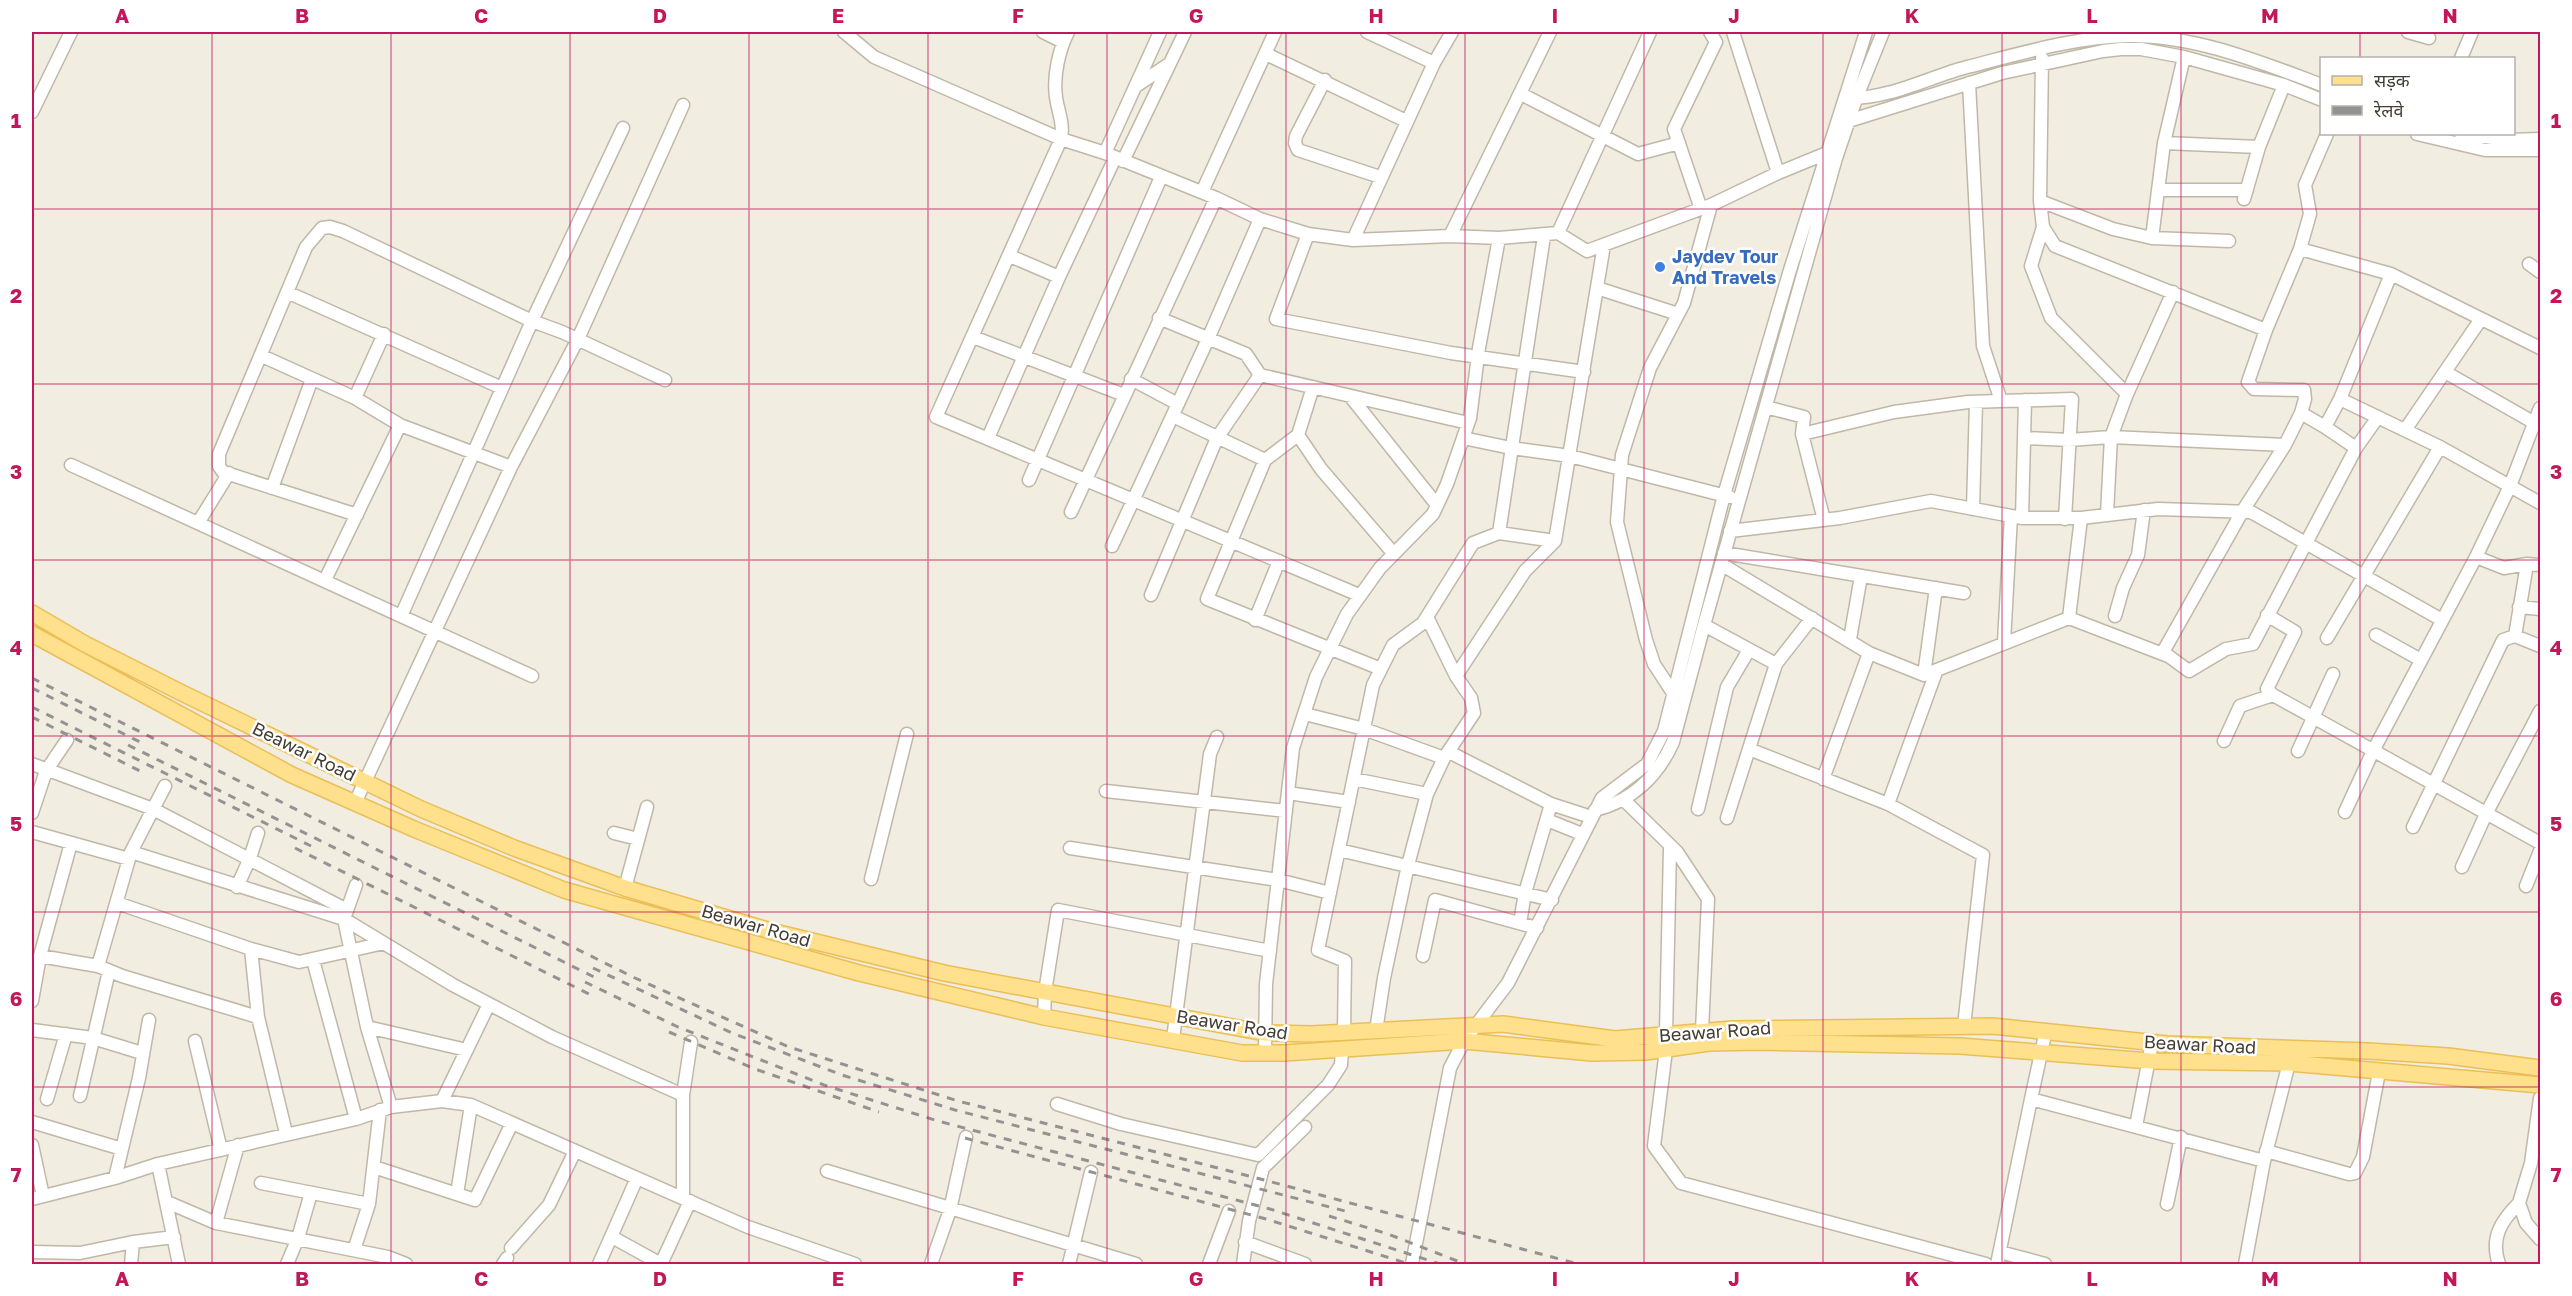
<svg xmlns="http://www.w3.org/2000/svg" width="2572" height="1296" font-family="'Golos Text','Noto Sans Devanagari',sans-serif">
  <rect width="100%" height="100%" fill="#f2ede1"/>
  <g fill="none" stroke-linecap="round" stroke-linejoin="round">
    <g stroke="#c0b8a7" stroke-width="15">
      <path id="minor" d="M844,32L874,57L1061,139L1105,153L1216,198L1260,219L1308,234L1353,240L1450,236L1499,238L1558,233L1587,251L1711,205L1778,173L1827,153
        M1043,32L1063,42
        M1068,32C1059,50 1053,76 1056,97C1058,112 1064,123 1061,139L936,417L1359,595
        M1367,32L1434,63
        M1733,32L1778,173
        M2408,32L2429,38
        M1266,54L1406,121
        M2042,58L2040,201L2043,227L2055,246L2266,330
        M2461,58L2472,32
        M1325,80L1296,136L1295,143L1298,150L1380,177
        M1969,83L1983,346L2001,401
        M1136,86L1169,64
        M1521,94L1638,154L1679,143
        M1849,98C1889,99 1929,77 1967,67C2019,54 2075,37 2128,36C2195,35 2260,62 2322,85
        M32,112L71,32
        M1842,123L2002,73L2103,51L2121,49H2141L2184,57L2284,85L2322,100
        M2327,134L2305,185L2310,214L2300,249L2266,330L2248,382L2254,389L2304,390L2305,399L2301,413L2285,445L2242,512L2163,652L2189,671L2226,649L2253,644L2356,448L2325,427L2340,399L2391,274
        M2417,134L2485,150H2540
        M2461,134L2509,140L2540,139
        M2164,143L2259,147
        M1105,153L1160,32
        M1123,161L1185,32
        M2159,190H2247
        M1202,192L1275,32
        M2244,199L2259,147L2284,85
        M2040,201L2113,229L2152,238L2229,241
        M1701,209L1674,129L1716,42L1710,32
        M2043,227L2031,266L2051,318L2127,394
        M1558,233L1650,32
        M1308,234L1276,319L1451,353L1584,372
        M1450,236L1550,32
        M2152,238L2164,143L2184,57
        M1353,240L1434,63L1452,32
        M2300,249L2391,274L2540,348
        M1010,256L1059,277
        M2529,264L2540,272
        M1597,288L1678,314
        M289,293L502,388
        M1159,318L1246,354L1260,375L1468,423
        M973,337L1124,395
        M262,356L355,398L400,425L511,467
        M2445,372L2540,426
        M1131,379L1178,404
        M1313,387L1298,435L1265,460L1207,599L1381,669
        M1350,396L1437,505
        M355,398L384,334
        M2340,399L2440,447L2540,503
        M1766,407L1804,417L1802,434
        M2301,413L2325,427
        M1173,416L1265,460
        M2405,430L2481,319
        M1298,435L1321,469L1394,554
        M988,438L1059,277L1115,158
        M1463,438L1511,448L1570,456L1730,497
        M2024,438L2069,440L2111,437L2285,445
        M2356,448L2378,417
        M71,465L532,676
        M1029,480L1161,177
        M272,488L312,379
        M1973,509L1976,402
        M1071,512L1216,198
        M2107,514L2111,437L2127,394L2173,292
        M357,515L223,472L219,466V454L306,247L322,228L330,227L343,231L532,321L562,332L665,380
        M2022,518L2025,400
        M1824,520L1802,434L1894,412L1968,402L2072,399L2065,519
        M198,523L229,473
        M1730,531L1840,518L1931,501L2022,518H2081L2158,509L2251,512L2442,620
        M1499,533L1544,236
        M1112,546L1208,339L1260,219
        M1724,553L1964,593
        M2476,557L2504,568L2527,564L2540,565
        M1721,564L1869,653L1924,675L2069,618L2168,656
        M325,580L400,425
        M1151,595L1217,438L1260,375
        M2519,607L2540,609
        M402,614L532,321L623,128
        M2267,615L2295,632L2267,689L2273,695
        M2115,616L2123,588L2138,555L2144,510
        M2069,618L2081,518
        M1255,620L1279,561
        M1704,625L1776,664
        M2376,635L2421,660
        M2515,636L2540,646
        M2327,638L2440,447
        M1850,639L1861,576
        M2004,642L2011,516
        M1924,675L1936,588
        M1456,676L1525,571L1555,541L1604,245
        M1673,693L1654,664L1646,640L1617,522L1622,455L1650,368L1684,303L1711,205
        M1305,714L1364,729L1444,758
        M2224,741L2240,706L2273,695L2540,843
        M1749,749L1888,804L1983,855L1964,1026
        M2298,751L2333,674
        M1449,752L1551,804L1591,817
        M32,764L153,809L347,910
        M1354,779L1427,794
        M1823,779L1869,653
        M1106,791L1286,811
        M1288,793L1349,802
        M1624,800L1677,852L1708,899L1702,1031
        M355,803L511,467L578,339L683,105
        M1888,804L1936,672
        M1698,809L1727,687L1749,650
        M1595,810C1632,801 1658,776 1673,742L1704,625L1836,158L1856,99L1883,32
        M2345,812L2373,751L2476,557L2510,486L2540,408
        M32,813L46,771L67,740
        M1727,818L1776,664L1812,618
        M1547,820L1582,834
        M2413,827L2503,640L2515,636L2527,564
        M32,832L129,859
        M614,833L638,839
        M1070,848L1278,880L1330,893
        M1339,850L1552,900
        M131,852L344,919L453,985L552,1037L683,1095
        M2462,867L2486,814L2540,711
        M871,879L907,734
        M356,885L344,919L367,1027L391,1107
        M2526,886L2540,851
        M237,887L250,858L258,833
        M625,888L647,807
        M117,903L251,949L258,1017L286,1133
        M1520,923L1525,893L1551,804
        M251,949L299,962L384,943
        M40,956L98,966L122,976L258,1017
        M1423,956L1435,900L1537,928
        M313,960L356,1119
        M98,966L131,852L165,786
        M32,1001L40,956L71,843
        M1044,1017L1045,992L1058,910L1270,951
        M367,1027L467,1050
        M32,1030L93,1038L142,1053
        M2046,1030L2031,1099L2264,1161
        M1376,1031L1384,978L1408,865L1427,794L1444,758L1474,713L1471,698L1456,676L1427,617
        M1344,1032L1345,961L1318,950L1373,685L1393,645L1423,623L1473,543L1499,533L1555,541
        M1666,1034L1670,848
        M1173,1039L1210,754L1217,737
        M195,1041L221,1150
        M1666,1050L1654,1146L1681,1183L1986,1264
        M1265,1053L1266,984L1293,748L1316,677L1347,614L1380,568L1433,514L1447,484L1470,418L1479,348L1499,238
        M80,1096L109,971
        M2540,1098L2531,1163L2519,1203L2526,1223L2540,1239
        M47,1099L66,1034
        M442,1101L489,1004
        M1057,1104L1121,1124L1258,1155L1328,1085L1341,1065L1342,1049
        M32,1122L122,1149
        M2136,1126L2152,1043
        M32,1145L43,1196
        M2266,1151L2349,1174L2355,1173L2363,1157L2379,1072
        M158,1164L179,1264
        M374,1167L475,1200L512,1123
        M827,1171L1136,1264
        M115,1178L139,1078L149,1020
        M261,1183L369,1204
        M457,1194L471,1105
        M683,1198V1095L691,1042
        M32,1199L115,1178L158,1164L356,1119L391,1107L442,1101L471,1105L748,1227L855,1264
        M167,1202L216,1223L388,1257L406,1264
        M2167,1204L2181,1137
        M216,1223L238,1145
        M612,1237L661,1264
        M1245,1242L1305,1264
        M511,1248L549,1205L575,1151
        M354,1250L369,1204L380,1110
        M32,1252L80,1253L133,1242L174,1237
        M2000,1252L2045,1264
        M131,1264L133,1242
        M287,1264L298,1238L311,1193
        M503,1264L507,1258
        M599,1264L637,1178
        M661,1264L690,1201
        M931,1264L950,1210L966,1137
        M1069,1264L1091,1172
        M1209,1264L1229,1211
        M1243,1264L1249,1221L1263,1168L1305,1127
        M1412,1264L1450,1068L1464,1041L1508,983L1602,798L1647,764L1664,731L1724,495L1790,270L1866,32
        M1997,1264L2031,1099
        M2245,1264L2264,1161L2289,1063
        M2499,1264C2490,1238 2501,1221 2519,1203"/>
    </g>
    <g stroke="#eabf57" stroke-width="18">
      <path id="major" d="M32,613L85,644L180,692L421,809L514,848L625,888L771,931L944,973L1265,1033L1311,1034L1503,1024L1615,1039L1733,1029L1992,1026L2167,1044L2368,1051L2448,1056L2540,1068
        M32,634L292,775L414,829L564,890L859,973L1044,1017L1242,1053H1284L1464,1041L1592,1053L1646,1052L1709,1043L1759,1042L1960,1046L2150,1061L2289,1063L2540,1085"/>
    </g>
    <use href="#minor" stroke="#fff" stroke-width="12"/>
    <use href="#major" stroke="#ffe08d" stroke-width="15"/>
    <path stroke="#939393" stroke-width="3" stroke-dasharray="8 8" stroke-linecap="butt" d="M32,678L635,978L789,1047L958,1101L1253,1177L1578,1264
      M32,688L142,743
      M32,707L311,846
      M32,717L142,772
      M128,745L600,980
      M295,848L593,996
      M593,968L732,1033L842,1075L955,1110L1345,1211
      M585,982L678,1027L824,1085L938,1121L1270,1209L1440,1264
      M669,1032L755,1069L879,1112
      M965,1138L1266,1219L1409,1264
      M1329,1216L1388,1234L1465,1264"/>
  </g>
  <path fill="none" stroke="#c2185b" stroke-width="1.5" stroke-opacity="0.55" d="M212,32V1264M391,32V1264M570,32V1264M749,32V1264M928,32V1264M1107,32V1264M1286,32V1264M1465,32V1264M1644,32V1264M1823,32V1264M2002,32V1264M2181,32V1264M2360,32V58M2360,134V1264M32,209H2540M32,384H2540M32,560H2540M32,736H2540M32,912H2540M32,1087H2540"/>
  <circle fill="#3f7fe0" stroke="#fff" stroke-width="2" cx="1660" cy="267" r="6"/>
  <g text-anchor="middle" stroke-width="5" stroke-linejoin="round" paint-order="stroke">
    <g font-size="18" font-weight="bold" fill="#366cbe" stroke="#fff" text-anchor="start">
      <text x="1672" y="263">Jaydev Tour<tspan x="1672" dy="21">And Travels</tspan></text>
    </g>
    <g font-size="18" fill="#433d32" stroke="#fff">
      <text transform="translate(304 752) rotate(26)" y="6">Beawar Road</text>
      <text transform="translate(756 926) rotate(16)" y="6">Beawar Road</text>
      <text transform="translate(1232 1025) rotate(9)" y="6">Beawar Road</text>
      <text transform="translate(1715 1032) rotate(-4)" y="6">Beawar Road</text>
      <text transform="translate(2200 1045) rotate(3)" y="6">Beawar Road</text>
    </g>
  </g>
  <rect width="2572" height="1296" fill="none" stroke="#ffffff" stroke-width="66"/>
  <rect x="2320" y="57" width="195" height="78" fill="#ffffff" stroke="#b4b1ad" stroke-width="1.5"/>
  <rect x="2332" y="76" width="30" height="9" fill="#ffe08d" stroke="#b4b1ad" stroke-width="1.5"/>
  <text x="2374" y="87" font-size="18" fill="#433d32">सड़क</text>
  <rect x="2332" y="106" width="30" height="9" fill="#939393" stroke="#b4b1ad" stroke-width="1.5"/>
  <text x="2374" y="117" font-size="18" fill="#433d32">रेलवे</text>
  <rect x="33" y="33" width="2506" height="1230" fill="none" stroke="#c2185b" stroke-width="2"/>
  <g font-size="20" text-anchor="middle" font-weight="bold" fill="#c2185b">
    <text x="122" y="23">A</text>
    <text x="302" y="23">B</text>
    <text x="481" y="23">C</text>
    <text x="660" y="23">D</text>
    <text x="838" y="23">E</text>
    <text x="1018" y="23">F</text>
    <text x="1196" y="23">G</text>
    <text x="1376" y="23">H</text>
    <text x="1555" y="23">I</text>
    <text x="1734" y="23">J</text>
    <text x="1912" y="23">K</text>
    <text x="2092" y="23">L</text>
    <text x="2270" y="23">M</text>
    <text x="2450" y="23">N</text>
    <text x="16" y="128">1</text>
    <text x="2556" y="128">1</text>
    <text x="16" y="303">2</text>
    <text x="2556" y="303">2</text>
    <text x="16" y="479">3</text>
    <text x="2556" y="479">3</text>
    <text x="16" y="655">4</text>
    <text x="2556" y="655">4</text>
    <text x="16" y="831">5</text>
    <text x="2556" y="831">5</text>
    <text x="16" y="1006">6</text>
    <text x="2556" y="1006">6</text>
    <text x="16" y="1182">7</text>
    <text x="2556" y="1182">7</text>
    <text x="122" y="1286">A</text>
    <text x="302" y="1286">B</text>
    <text x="481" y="1286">C</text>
    <text x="660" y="1286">D</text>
    <text x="838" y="1286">E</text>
    <text x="1018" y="1286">F</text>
    <text x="1196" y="1286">G</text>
    <text x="1376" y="1286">H</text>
    <text x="1555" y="1286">I</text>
    <text x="1734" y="1286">J</text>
    <text x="1912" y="1286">K</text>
    <text x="2092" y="1286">L</text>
    <text x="2270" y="1286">M</text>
    <text x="2450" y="1286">N</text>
  </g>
</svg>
